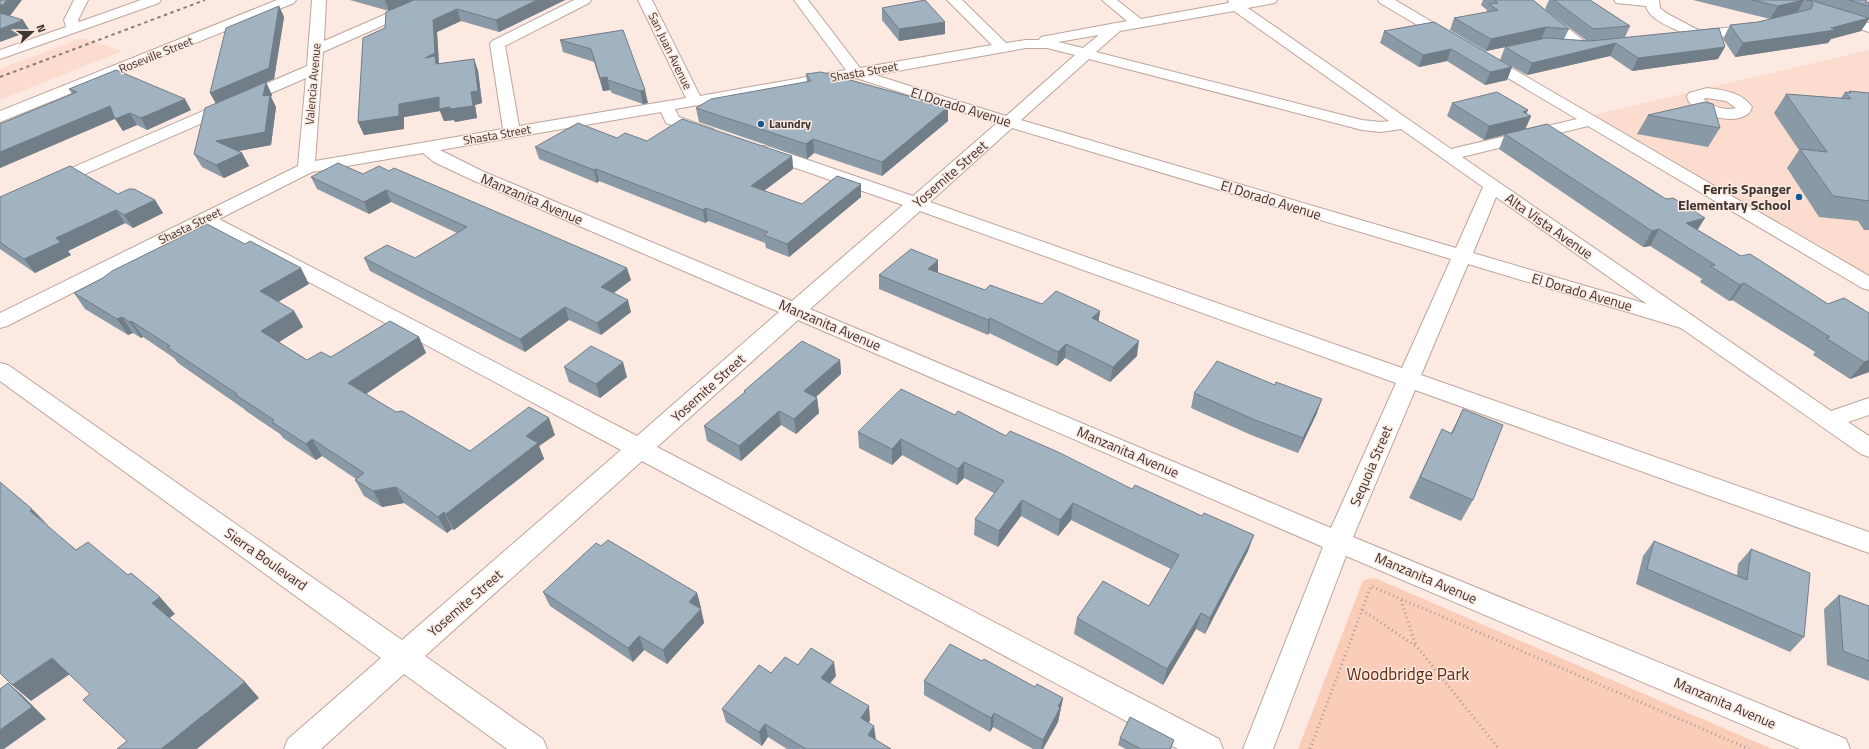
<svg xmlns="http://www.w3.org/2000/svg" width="1869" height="749" font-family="'Titillium Web',sans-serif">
  <rect width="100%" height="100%" fill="#fce9e1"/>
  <path fill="#fbdccf" d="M82,38L122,51L0,100V69Z
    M1869,50V279L1589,116Z"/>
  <path fill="#facdb9" d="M1372,578L1377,579L1772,749H1298L1362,583L1364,580Z"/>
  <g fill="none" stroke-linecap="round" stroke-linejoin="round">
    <g stroke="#bca69d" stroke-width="2">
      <path id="minor" d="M74,0H88L78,20L79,22L141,0H161L159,3L0,59V50L66,27L64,20Z
        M277,0H296L294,3L0,122V111Z
        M312,0H326L324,41L418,0H436L434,3L323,52L315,161L503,129L490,44L492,41L574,0H591L589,3L505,46L519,126L686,98L638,0H652L700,96L846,70L794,0H808L860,68L992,45L947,0H962L1006,43L1026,40H1039L1041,37L1046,36L1127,21L1102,0H1117L1141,19L1229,3L1228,0H1277L1275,3L1248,8L1451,149L1577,119L1479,61L1477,58L1479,55H1489L1869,276V290L1862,288L1588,126L1462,157L1831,411L1869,398V415L1848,422L1869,436V457L1861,454L1681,328L1468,264L1421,375L1869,532V553L1415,390L1353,537L1846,739L1850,749H1800L1346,556L1273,749H1243L1323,547L798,320L657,447L1219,739L1223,749H1178L642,461L425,656L543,739L547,749H507L404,674L321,749H284L288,739L381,658L0,381V363L8,365L402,640L621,450L205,226L7,326L0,328V313L298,166L306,78L0,211V199L307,66ZM1234,11L1389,121L1381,122L1362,120L1096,52L1120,31ZM1099,35L1083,48L1058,42ZM1026,48H1047L1075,55L1006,116L875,75ZM1089,59L1362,130L1381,132L1401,129L1483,187L1456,248L1021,120ZM856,78L997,123L913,196L770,147L764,146L758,147L756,151L758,155L903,205L792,301L482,171L440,150L661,112L666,123L707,137L713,135L715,132L713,129L679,117L675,109ZM1012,128L1451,259L1402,368L930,202ZM423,153L434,162L470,179L779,312L637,436L219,219L312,172ZM1496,197L1647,304L1473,253ZM920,211L1396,383L1331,528L810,309Z
        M1378,0H1395L1456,36L1458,39L1456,42H1446L1380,3Z
        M1614,0H1659L1660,8L1666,13L1700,31L1757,24L1762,25L1764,28L1762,31L1757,32L1690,41L1685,40L1683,37L1685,34C1673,28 1649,20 1646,6L1616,3Z
        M1773,0H1794L1869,23V32L1775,3Z
        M1543,11L1548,12L1589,45L1591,48L1589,51H1579L1538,18L1536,15L1538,12Z
        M1707,88C1723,90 1742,92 1752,107C1747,130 1688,116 1687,96L1689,93ZM1707,98L1726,101L1736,108C1724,111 1712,106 1703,99Z"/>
    </g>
    <path stroke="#ab9c96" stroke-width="3" stroke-dasharray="1 3.5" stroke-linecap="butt" d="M1401,600L1416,646
      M1362,610L1417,647L1499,749
      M1310,749L1371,586L1749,749"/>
    <use href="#minor" fill="#fff" fill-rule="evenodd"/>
    <path stroke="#8a7d78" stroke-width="2" stroke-dasharray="3.5 3.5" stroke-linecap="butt" d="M0,77L205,0"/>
  </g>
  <path fill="#8a99a6" d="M350,0H565L499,32L461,21L437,32L439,64L474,59L478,71L482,103L475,105L477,118L455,122L454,120L444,121L440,111L404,117V129L364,135L358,122L385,28L389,11Z
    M1483,0H1533L1569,29L1564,39L1587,41L1545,9L1549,0H1590L1630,26L1625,37L1718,59L1632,71L1610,56L1527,75L1500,60L1505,47L1486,51L1450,30L1454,18L1486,13L1487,10L1481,5Z
    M1693,0H1867L1865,3L1869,2V19L1861,31L1831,39L1828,43L1735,57L1723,39L1730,25L1758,22L1770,19Z
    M279,6L284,17L274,79L266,82L272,95L271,97L276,107L271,145L238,151L242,153L249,166L224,178L202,167L194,154L216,103Z
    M882,8L945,34L899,41L882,20Z
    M1434,22L1512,67L1507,80L1485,85L1447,61L1419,67L1380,43L1384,31Z
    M623,30L648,103L643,104L612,93L610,90L603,91L594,62L563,52L560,40Z
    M806,74L948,121L882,176L814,153L807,159L699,122L696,108L807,82Z
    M69,89L191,110L147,130L137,125L123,131L115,118L0,168V124L72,94Z
    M1849,91L1869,93V230H1864L1858,221L1819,217L1787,168L1799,150L1774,113L1786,94L1841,98L1845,92L1848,93Z
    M1452,103L1528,110L1526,114L1531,116L1525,129L1698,230L1741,256L1828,304L1844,298L1869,372L1850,379L1813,355L1815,352L1732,300L1729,301L1700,282L1702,279L1650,246L1643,247L1499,149L1505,134L1484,140L1447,116Z
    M1648,115L1720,128L1708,147L1637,134Z
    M617,138L647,141L792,156L793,169L764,191L802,204L861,197L789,257L766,248L765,243L708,221L705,223L599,181L597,183L539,159L535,147Z
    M363,174L631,280L614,293L631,312L601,335L569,320L525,352L370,271L364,258H415L457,233L391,202L369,214L317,189L311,177Z
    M118,194L155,200L163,213L133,228L125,223L68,251L71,255L35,273L0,249V197Z
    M938,273L985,290L1042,304L1100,311L1098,321L1137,356L1110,382L1065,358L1057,366L989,333L988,335L879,289V275Z
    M309,284L278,302L294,311L303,327L279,342L307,360L331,357L419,337L426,353L366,394L396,412L470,451L555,435L539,446L544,459L454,530L452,529L447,533L404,503L382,507L364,496L355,480L356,479L322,456L316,460L283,438L280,434L246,411L244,409L178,363L174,358L143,337L141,338L133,333L128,335L85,309L74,293Z
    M840,360L841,374L816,397L817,398L819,413L796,434L781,425L741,461L707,441L704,426L744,394V391Z
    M564,367L627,377L600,398L569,382Z
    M1194,393L1317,413L1298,453L1251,435L1191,408Z
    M1463,409L1473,500L1461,521L1409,498L1442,429L1451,433Z
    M955,415L1006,436L1248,551L1205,634L1196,629L1163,685L1074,634L1077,618L1149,606L1171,569L1071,520L1058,536L1021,516L998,547L974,535L975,519L994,493L964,478L957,485L902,455L892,465L859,448L858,432Z
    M1654,541L1737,576L1738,564L1751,549L1804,637L1790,652L1636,584L1643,556Z
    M601,546L697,593L701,608L700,609H701L704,623L667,664L644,650L633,662L550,606L543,592Z
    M1839,595L1869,606V681L1827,665L1824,609Z
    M982,661L1035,687L1063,698L1058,722L1043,749H1033L993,727L990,732L924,695V681Z
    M798,665L836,676L830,683L870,720L869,722L875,740L891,749H787L768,737L762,746L726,722L722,709L771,673Z
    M1120,738L1174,740L1171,749H1126L1118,745Z"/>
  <path fill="#717d87" d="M7,0H22L10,16L0,17V5Z
    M385,0H414L389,11Z
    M537,0H565L499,32L496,20Z
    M1803,0H1804L1797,13L1770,19L1778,6Z
    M279,6L284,17L274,79L266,82L272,95L271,97L276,107L271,145L223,154L216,141L263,96L216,104L210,93Z
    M457,9L461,21L437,32L439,65V66L425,58L433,20Z
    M1869,18V19L1861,31L1831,39L1828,43L1735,57L1743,43L1831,28Z
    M23,20L30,31L0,42V29Z
    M945,22V34L899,41V29Z
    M1546,27L1541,40L1486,51L1491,39Z
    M1616,43L1610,56L1527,75L1532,63Z
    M1725,47L1718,59L1632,71L1638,58Z
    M1451,49L1447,61L1419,67L1423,55Z
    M474,59L478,71L482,103L475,105L477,118L455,122L454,120L444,121L440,111L404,117V129L364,135L358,122L399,104L471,92Z
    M1512,67L1507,80L1485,85L1490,72Z
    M607,77L610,90L603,91L600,78Z
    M645,90L648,103L643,104L640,91Z
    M185,99L191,110L147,130L141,118Z
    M110,106L117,118L0,168V152Z
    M948,107V121L882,176V162Z
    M1528,110L1524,118L1531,116L1525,130L1484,140L1489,126L1523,112Z
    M130,113L137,125L123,131L115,119Z
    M813,139L814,153L807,159L806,144Z
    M242,153L249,166L224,178L216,165Z
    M792,156L793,169L753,199L751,186Z
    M596,169L599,181L597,183L594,170Z
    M861,184V197L789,257L787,244Z
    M386,190L391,202L369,214L364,202Z
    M155,200L163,213L133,228L124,215Z
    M706,208L708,221L705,223L703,210Z
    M116,210L125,223L68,251L71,255L35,273L24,259L56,238Z
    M1705,218L1695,234L1686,223Z
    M1659,229L1650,246L1643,247L1652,231Z
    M938,260V275L928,269Z
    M301,268L309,284L269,307L260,291Z
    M627,268L631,280L605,299L601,287Z
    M1744,283L1732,300L1729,301L1740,285Z
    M628,300L631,312L601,335L597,323Z
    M565,307L569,320L525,352L520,339Z
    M294,311L303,327L271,347L261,331Z
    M1100,311L1098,326L1092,318Z
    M122,317L133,333L128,335L117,319Z
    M990,318L989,333L988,335V320Z
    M131,321L143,337L141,338L130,322Z
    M419,337L426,353L357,400L348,383Z
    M1139,341L1137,356L1110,382L1113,367Z
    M1066,344L1065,358L1057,366L1058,352Z
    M840,360L841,374L806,406L804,391Z
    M1869,360V372L1850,379L1864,362Z
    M623,362L627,377L600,398L596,384Z
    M817,398L819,413L796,434L794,419Z
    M1322,399L1317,413L1298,453L1303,438Z
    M779,411L781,425L741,461L739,446Z
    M549,418L555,435L539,446L544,459L454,530L446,514L526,436Z
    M312,439L322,456L316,460L306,444Z
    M901,439L902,455L892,465V449Z
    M964,462V478L957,485L958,469Z
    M396,487L404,503L382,507L373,491Z
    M1022,500L1021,516L998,547L999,531Z
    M1073,503L1071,520L1058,536L1060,520Z
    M32,509L49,526L30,511Z
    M444,512L452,529L447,533L438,517Z
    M1254,535L1248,551L1205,634L1210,618Z
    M697,593L701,608L693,616L689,602Z
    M160,597L175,614L167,620L152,603Z
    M701,609L704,623L667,664L663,650Z
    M1201,613L1196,629L1163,685L1167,669Z
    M639,636L644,650L633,662L628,648Z
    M52,658L70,674L31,701L12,685Z
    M834,662L836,676L823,692L821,678Z
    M245,682L259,698L197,749H161Z
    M8,683L22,695L46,719L4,749H0V730Z
    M1063,698L1058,722L1043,749H1041L1043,740L1058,706Z
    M869,706L870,720L862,731L861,718Z
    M994,713L993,727L990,732L991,718Z
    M765,724L768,737L762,746L759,732Z
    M874,726L876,740L868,735Z"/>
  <path fill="#a1b2c1" stroke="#717d87" d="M0,0H7L3,5H0Z
    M414,0H537L496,20L457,9L433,20L435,53L425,58L435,56L436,64L474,59L478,91L471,92L473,106L450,109V107L439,109V97L399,104V116L358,122L363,38L385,28L386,12Z
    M925,0L945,22L899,29L882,8Z
    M1494,0H1533L1569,29L1546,27L1491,39L1454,18L1498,10L1489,4L1498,3Z
    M1554,0H1590L1630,26L1593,29Z
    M1752,0H1803L1778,6Z
    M1806,0H1810L1869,18L1831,28L1836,30L1743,43L1730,25L1758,22L1811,9L1813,4L1811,1Z
    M1849,0H1867L1865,3L1869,2V6Z
    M279,6L269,68L210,93L226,28Z
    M0,13L23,20L0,29Z
    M1434,22L1512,67L1490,72L1451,49L1423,55L1384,31Z
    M1719,28L1725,47L1638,58L1616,43L1532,63L1505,47L1546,38L1590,41Z
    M623,30L645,90L640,91L608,80L607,77L600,78L591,49L560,40Z
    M116,70L185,99L141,118L130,113L115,119L110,106L0,152V124L77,92L69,89Z
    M821,72L948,107L882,162L813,139L806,144L696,108L711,99L811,81L806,74Z
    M266,82L263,96L270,95L265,132L216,141L242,153L216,165L194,154L205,108Z
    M1849,91L1869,93V201L1833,196L1800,149L1827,152L1786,94L1851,99L1845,92L1851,93Z
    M1497,92L1528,110L1523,112L1531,116L1489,126L1452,103Z
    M1705,102L1713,104L1720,128L1648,115Z
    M682,119L792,156L751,186L802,204L837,176L861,184L787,244L764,235L768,232L706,208L703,210L596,169L594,170L535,147L578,123L617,138L625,133L647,141Z
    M1547,124L1666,199L1673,198L1705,218L1686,223L1741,256L1750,254L1828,304L1844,298L1869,313V360L1864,362L1826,338L1830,337L1744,283L1740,285L1710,266L1715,265L1659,229L1652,231L1505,134Z
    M338,163L363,174L379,166L389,171L394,168L627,268L601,287L628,300L597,323L565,307L520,339L364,258L387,245L415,258L467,227L386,190L364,202L311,177Z
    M70,166L118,194L129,189H134L155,200L124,215L116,210L56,238L61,242L24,259L0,242V197Z
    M207,224L245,244L250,241L301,268L260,291L294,311L261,331L307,360L321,352L331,357L390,321L419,337L348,383L396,412L402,411L470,451L529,407L549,418L526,436L538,443L446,514L444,512L438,517L396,487L373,491L355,480L364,473L312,439L306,444L272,422L274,420L236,395L237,394L167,347L170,346L131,321L130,322L122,317L117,319L74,293L103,278L112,271Z
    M911,249L938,260L928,269L985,290L990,285L1042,304L1056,291L1100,311L1092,318L1139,341L1113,367L1066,344L1058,352L990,318L988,320L879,275Z
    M802,341L840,360L804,391L817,398L794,419L779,411L739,446L704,426L745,392L744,391Z
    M591,346L623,362L596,384L564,367Z
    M1217,361L1275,385L1276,382L1322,399L1303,438L1255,420L1194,393Z
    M901,389L955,415L958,411L1006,436L1010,431L1058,452L1132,489L1135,485L1202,516L1204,513L1254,535L1210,618L1201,613L1167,669L1077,618L1103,581L1149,606L1179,555L1073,503L1060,520L1022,500L999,531L975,519L1004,481L964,462L958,469L901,439L892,449L858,432Z
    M1463,409L1503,425L1473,500L1420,477L1442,429L1452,434Z
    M0,482L32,509L30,511L76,550L88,542L128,575L131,573L160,597L152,603L245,682L161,749H117L127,741L83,700L90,694L52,658L12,685L0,673Z
    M608,540L697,593L689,602L701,609L663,650L639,636L628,648L543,592L596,543L601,546Z
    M1654,541L1747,580L1751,549L1810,573L1804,637L1647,569Z
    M1839,595L1869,606V661L1843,651Z
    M950,644L982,661L984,659L1035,687L1037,684L1063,698L1058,706L1060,708L1043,740L994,713L991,718L924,681Z
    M811,648L834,662L821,678L869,706L861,718L874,726L868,735L891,749H806L765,724L759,732L722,709L759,665L771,673L785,657L798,665Z
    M8,683L32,707L0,730V689Z
    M1130,717L1174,740L1170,749H1141L1120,738Z"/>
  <g fill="#14598e" stroke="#fce9e1" stroke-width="1.5">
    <circle cx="761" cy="124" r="4"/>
    <circle cx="1799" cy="197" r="4"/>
  </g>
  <g text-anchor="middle" stroke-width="3" stroke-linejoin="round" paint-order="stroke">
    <g font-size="12" fill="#3e3531" stroke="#fce9e1">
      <text transform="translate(670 51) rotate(64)" y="4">San Juan Avenue</text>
      <text transform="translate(156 55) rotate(-22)" y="4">Roseville Street</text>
      <text transform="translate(864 72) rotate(-10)" y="4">Shasta Street</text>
      <text transform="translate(313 84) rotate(-85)" y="4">Valencia Avenue</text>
      <text transform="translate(497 135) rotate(-10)" y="4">Shasta Street</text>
      <text transform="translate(190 226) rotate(-26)" y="4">Shasta Street</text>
    </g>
    <g font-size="12" font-weight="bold" fill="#3e3531" stroke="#fce9e1" text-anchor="start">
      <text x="769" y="128">Laundry</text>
    </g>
    <g font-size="14" fill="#3e3531" stroke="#fce9e1">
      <text transform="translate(961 107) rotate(17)" y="5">El Dorado Avenue</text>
      <text transform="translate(950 174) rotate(-41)" y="5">Yosemite Street</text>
      <text transform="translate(532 199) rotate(23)" y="5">Manzanita Avenue</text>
      <text transform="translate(1271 200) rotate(17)" y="5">El Dorado Avenue</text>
      <text transform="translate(1549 226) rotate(35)" y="5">Alta Vista Avenue</text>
      <text transform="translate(1582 292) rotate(16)" y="5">El Dorado Avenue</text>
      <text transform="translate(830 325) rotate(23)" y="5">Manzanita Avenue</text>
      <text transform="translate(708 388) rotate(-42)" y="5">Yosemite Street</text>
      <text transform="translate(1128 452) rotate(23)" y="5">Manzanita Avenue</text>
      <text transform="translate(1371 466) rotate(-67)" y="5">Sequoia Street</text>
      <text transform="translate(266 559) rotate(35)" y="5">Sierra Boulevard</text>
      <text transform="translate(1426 578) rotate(23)" y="5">Manzanita Avenue</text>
      <text transform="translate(465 603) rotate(-41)" y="5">Yosemite Street</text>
      <text transform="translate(1725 703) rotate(23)" y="5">Manzanita Avenue</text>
    </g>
    <g font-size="14" font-weight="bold" fill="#3e3531" stroke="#fce9e1" text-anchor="end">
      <text x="1791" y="194">Ferris Spanger<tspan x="1791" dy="16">Elementary School</tspan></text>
    </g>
    <g font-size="17" fill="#602d13" stroke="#fce9e1">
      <text x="1408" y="680">Woodbridge Park</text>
    </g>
  </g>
  <g transform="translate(32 32) rotate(69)" stroke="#fce9e1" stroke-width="3" paint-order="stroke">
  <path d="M0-3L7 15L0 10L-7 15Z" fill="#3e3531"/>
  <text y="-6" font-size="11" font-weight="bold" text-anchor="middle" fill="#3e3531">N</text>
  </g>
</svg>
